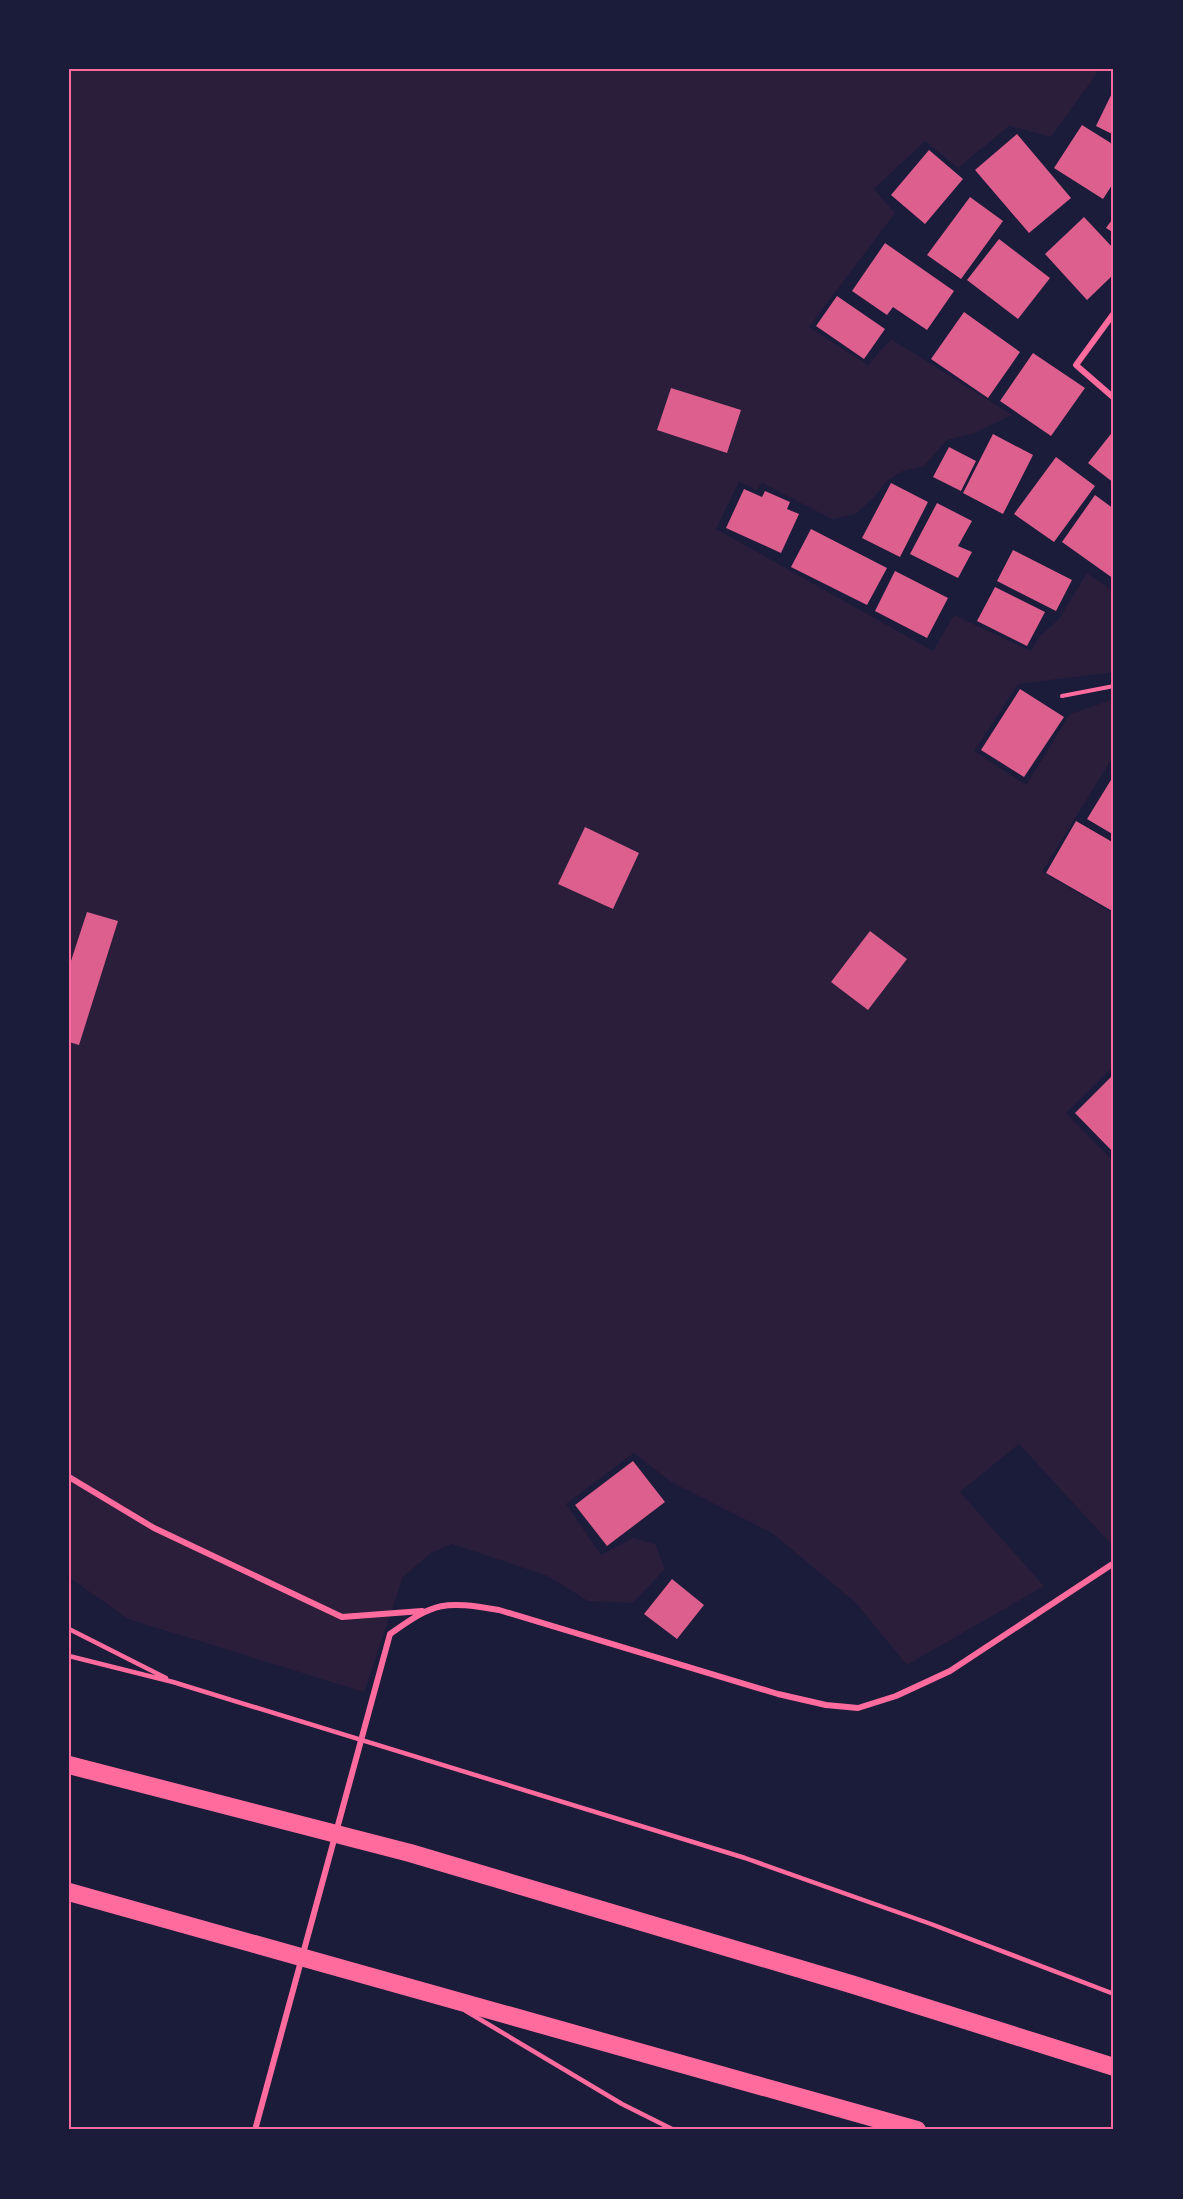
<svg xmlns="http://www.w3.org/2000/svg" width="1183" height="2199" font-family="'Roboto Condensed',sans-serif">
  <rect width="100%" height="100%" fill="#1b1b3a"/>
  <path fill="#2a1e3b" d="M69,69H1100L1051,137L1009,126L958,168L925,141L874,189L895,213L809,327L868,365L891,339L1012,415L975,433L947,440L924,466L903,471L888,480L875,496L856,514L832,519L762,483L757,490L739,482L716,529L933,651L954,615L1031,651L1040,636L1059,619L1087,573L1114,592V672L1018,684L974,751L1026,785L1070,714L1114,699V755L1042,872L1114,914V1066L1066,1113L1114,1162V1539L1109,1542L1019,1444L960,1492L1044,1586L907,1665L856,1603L772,1533L671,1482L634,1453L566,1504L601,1555L633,1538L655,1544L665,1569L633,1603L588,1601L548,1576L452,1544L431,1553L403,1577L364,1692L128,1619L69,1577Z"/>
  <path fill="#dd5f8e" d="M1114,89V135L1096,126Z
    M1082,125L1114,145V182L1103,199L1054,168Z
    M1017,134L1071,198L1029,233L975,170Z
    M929,150L963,179L925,224L891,195Z
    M970,197L1003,221L961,279L927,255Z
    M1084,217L1114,249V274L1087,300L1045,254Z
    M1114,217V233L1106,228Z
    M999,239L1050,278L1018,319L967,280Z
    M885,243L954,291L927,330L893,307L887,315L852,291Z
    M837,296L885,329L864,359L816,326Z
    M964,312L1020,352L988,398L931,359Z
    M1033,353L1085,388L1051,436L1000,401Z
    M671,388L741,410L727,453L657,430Z
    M1114,430V483L1088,463Z
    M993,434L1033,455L1003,514L963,493Z
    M949,447L976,461L961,491L933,477Z
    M1056,457L1095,486L1054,542L1014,514Z
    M891,483L928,502L900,557L862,538Z
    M744,489L762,497L765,491L790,502L787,509L799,514L781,553L726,528Z
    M1095,495L1114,509V579L1062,542Z
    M937,503L972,521L958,546L972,552L958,578L910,554Z
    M811,529L887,568L867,605L791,567Z
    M1013,550L1072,580L1056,611L997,581Z
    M895,571L948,598L927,638L875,611Z
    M995,587L1045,612L1027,646L977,621Z
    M1020,689L1064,717L1024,777L981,750Z
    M1114,775V835L1087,819Z
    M1076,821L1114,843V912L1046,873Z
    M585,827L639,853L613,909L558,884Z
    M87,912L118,921L79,1045L69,1042V967Z
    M870,931L907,959L868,1010L831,982Z
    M1114,1074V1153L1075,1113Z
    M633,1461L665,1502L607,1546L575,1505Z
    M672,1579L704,1605L677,1639L644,1614Z"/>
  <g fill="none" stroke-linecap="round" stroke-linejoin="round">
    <path stroke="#ff6b9d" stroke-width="4" d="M1062,696L1114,686"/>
    <path stroke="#ff6b9d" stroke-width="4.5" d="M69,1629L166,1678
      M69,1656L173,1682L745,1858L931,1924L1114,1994
      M466,2011L622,2104L674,2130"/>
    <path stroke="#ff6b9d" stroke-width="6" d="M1114,313L1076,365L1114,398
      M69,1477L154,1528L342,1617L422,1611
      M255,2130L390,1634C436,1601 444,1601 499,1610L778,1694L826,1705L858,1708L896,1696L950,1671L1114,1563"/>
    <path stroke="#ff6b9d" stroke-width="18" d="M69,1765L410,1853L854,1985L1114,2067
      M69,1892L917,2130"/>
  </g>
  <rect width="1183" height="2199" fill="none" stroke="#1b1b3a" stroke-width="141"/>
  <rect x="70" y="70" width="1042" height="2058" fill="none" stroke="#ff6b9d" stroke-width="2"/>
</svg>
